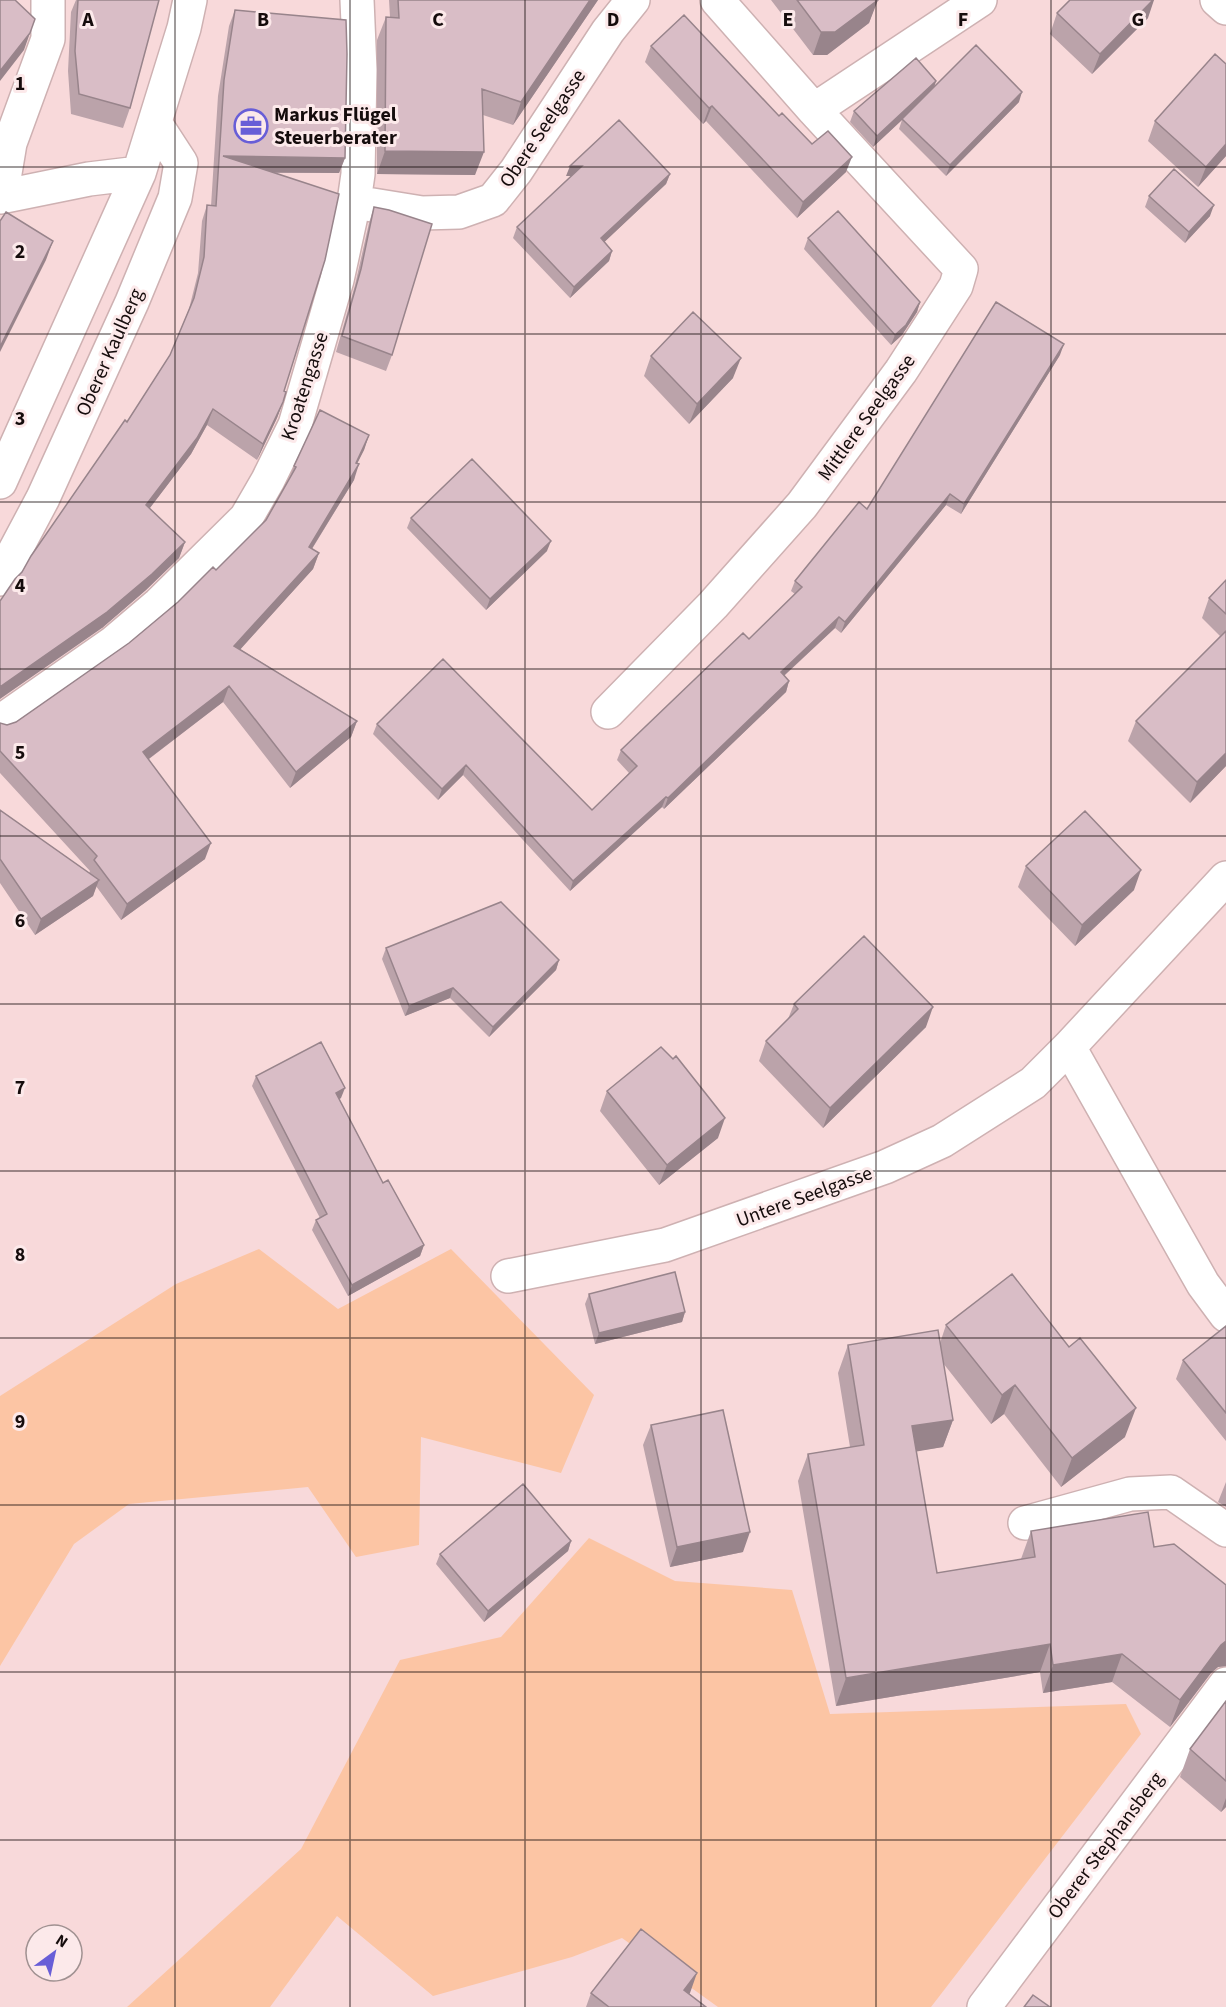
<svg xmlns="http://www.w3.org/2000/svg" width="1226" height="2007" font-family="'Source Sans 3',sans-serif">
  <rect width="100%" height="100%" fill="#f8d9da"/>
  <path fill="#fcc5a4" d="M259,1249L338,1309L451,1249L594,1395L561,1473L421,1437L419,1545L356,1557L308,1487L129,1504L74,1544L0,1666V1396L176,1284Z
    M589,1538L675,1581L792,1590L830,1714L1126,1704L1141,1734L931,2007H718L622,1938L572,1957L433,1996L337,1916L270,2007H127L301,1849L400,1660L501,1637Z"/>
  <g fill="none" stroke-linecap="round" stroke-linejoin="round">
    <g stroke="#ceb1b2" stroke-width="36">
      <path id="minor" d="M1217,0L1226,8
        M814,110L980,0
        M0,197L89,179L139,173
        M1,197L10,143L48,39V0
        M354,202L422,213L459,212L493,200L516,171L608,31L633,0
        M0,482L139,173L184,28L190,0
        M0,579L43,498L132,302L175,198L181,163L155,123
        M608,712L713,605L802,505L901,371L956,286L961,269L814,110L717,0
        M0,722L113,643L159,604L246,518L268,480L295,425L337,280L354,202L358,174L360,70L357,0
        M1069,1047L1203,1284L1226,1315
        M508,1276L665,1245L885,1167L942,1141L1033,1083L1069,1047L1226,878
        M1025,1523L1130,1494L1171,1492L1226,1530
        M984,2007L1226,1684"/>
    </g>
    <use href="#minor" stroke="#fff" stroke-width="33"/>
  </g>
  <path fill="#bba3aa" d="M76,0H159L130,108L123,128L71,114L68,71L71,12Z
    M389,0H598L513,125L483,115L475,175L377,174V40L386,17H390Z
    M771,0H877L869,23L827,55H813Z
    M235,10L345,158L339,173H273L284,391L283,402L277,418L257,460L207,425L191,454L149,509L185,542L179,558L146,590L102,628L22,572L127,422L170,355L189,309L198,273L202,221L207,205L211,206L218,96L229,26Z
    M1057,13L1148,18L1092,74L1050,34Z
    M651,46L779,116L812,144L846,172L797,218L706,121L703,124L645,62Z
    M936,81L934,87L1019,102L946,176L899,129L902,120L873,147L850,122L854,111Z
    M1155,121L1226,156L1198,187L1148,141Z
    M670,174L666,184L604,242L612,251L609,261L570,298L513,238L517,227L571,176H566Z
    M1149,196L1210,216L1185,243L1145,207Z
    M374,207L392,355L386,371L336,352L355,285L369,223Z
    M808,238L920,302L917,312L902,335L891,345L804,249Z
    M1060,355L961,514L946,505L841,633L835,628L784,676L789,681L786,692L664,809L662,807L570,891L463,775L438,800L373,734L377,724L592,810L629,773L617,760L621,750L749,639L795,594L791,591L795,581L867,509Z
    M651,356L733,378L689,424L644,376Z
    M369,435L364,450L357,463L354,480L312,549L319,553L313,569L240,649L357,721L351,737L290,788L223,702L149,759L205,859L121,920L96,886L93,896L35,935L0,883V810L89,873L90,871L0,773V723L7,725L16,722L129,643L216,570L266,520L289,478L294,466Z
    M411,518L547,551L486,610L407,528Z
    M1226,580V766L1190,803L1128,741L1136,721L1220,636L1202,618L1209,598Z
    M1026,866L1134,890L1075,946L1018,887Z
    M386,948L559,960L556,970L489,1037L450,998L405,1016L382,959Z
    M794,1004L926,1027L823,1128L759,1061L766,1041L788,1019Z
    M256,1076L341,1098L339,1099L383,1183L424,1245L420,1256L348,1296L312,1230L316,1220L320,1218L252,1086Z
    M607,1091L718,1138L659,1185L600,1111Z
    M589,1294L685,1312L682,1322L595,1344L585,1304Z
    M946,1325L1069,1347L1125,1437L1061,1487L1004,1414L991,1424L943,1363L953,1420L943,1447L916,1451L937,1573L1021,1559L1031,1531L1154,1547L1226,1585V1666L1218,1667L1211,1673L1170,1727L1112,1682L1043,1693L1040,1672L836,1706L798,1481L808,1454L850,1447L838,1373L848,1345L940,1343Z
    M1226,1326V1441L1176,1379L1183,1360Z
    M651,1425L743,1552L670,1567L643,1445Z
    M1226,1482V1507L1218,1502Z
    M571,1541L568,1551L484,1622L436,1564L440,1554Z
    M1226,1701V1807L1221,1812L1180,1777L1190,1749Z
    M591,1993L689,1994L706,2007H586Z"/>
  <path fill="#98848b" d="M590,0H598L513,125L521,102Z
    M878,0L869,23L827,55H813L821,32Z
    M1153,0H1154L1148,18L1092,74L1100,54Z
    M30,33L24,50L0,81V71Z
    M936,81L933,91L873,147L877,136Z
    M1022,92L1019,102L946,176L950,165Z
    M712,106L706,121L703,124L709,108Z
    M1226,144V156L1198,187L1206,167Z
    M385,151L484,152L475,175L377,174Z
    M223,156L345,158L339,173L218,172Z
    M852,157L846,172L797,218L803,202Z
    M570,166H582L578,176H566Z
    M670,174L666,184L597,249L601,238Z
    M1214,205L1210,216L1185,243L1189,232Z
    M53,241L46,260L0,352V347Z
    M612,251L609,261L570,298L574,287Z
    M920,302L917,312L902,335L891,345L895,335Z
    M1064,344L1060,355L961,514L964,504Z
    M741,358L733,378L689,424L697,404Z
    M283,402L277,418L257,460L263,444Z
    M213,409L207,425L191,454L140,521L146,505Z
    M369,435L364,450L350,478L356,463Z
    M359,464L354,480L303,563L309,547Z
    M950,494L946,505L841,633L845,622Z
    M551,541L547,551L486,610L490,599Z
    M185,542L179,558L146,590L102,628L0,699V687Z
    M319,553L313,569L229,662L234,646Z
    M839,617L835,628L777,682L781,672Z
    M789,681L786,692L664,809L668,798Z
    M229,686L223,702L138,767L143,752Z
    M357,721L351,737L290,788L296,772Z
    M1226,753V766L1190,803L1197,782Z
    M466,765L463,775L438,800L442,789Z
    M666,797L662,807L570,891L573,881Z
    M211,843L205,859L121,920L127,904Z
    M1141,870L1134,890L1075,946L1082,925Z
    M99,880L93,896L35,935L41,919Z
    M559,960L556,970L489,1037L493,1027Z
    M453,988L450,998L405,1016L409,1006Z
    M933,1007L926,1027L823,1128L830,1108Z
    M345,1088L341,1098L332,1103L336,1093Z
    M725,1118L718,1138L659,1185L667,1165Z
    M424,1245L420,1256L348,1296L352,1285Z
    M685,1312L682,1322L595,1344L599,1333Z
    M1015,1385L1004,1414L991,1424L1002,1395Z
    M1136,1408L1125,1437L1061,1487L1072,1458Z
    M953,1420L943,1447L902,1454L912,1426Z
    M750,1532L743,1552L670,1567L677,1547Z
    M571,1541L568,1551L484,1622L488,1611Z
    M1226,1641V1666L1218,1667L1211,1673L1170,1727L1180,1700L1221,1645Z
    M1050,1644L1040,1672L836,1706L846,1678Z
    M1122,1654L1112,1682L1043,1693L1053,1665Z
    M1226,1798V1807L1221,1812Z
    M697,1973L690,1993L679,2007L684,1990Z"/>
  <path fill="#d9bdc6" stroke="#98848b" stroke-width="1.5" d="M0,0H15L35,19L30,33L0,71Z
    M78,0H159L130,108L79,94L75,51Z
    M398,0H590L521,102L482,89L484,152L385,151L386,17L399,18Z
    M797,0H878L835,32H821Z
    M1070,0H1153L1100,54L1057,13Z
    M235,10L346,20L347,54L345,158L223,156L339,194L325,260L284,391L286,392L283,402L263,444L213,409L197,438L146,505L185,542L152,574L107,612L0,687V601L15,579L22,572L31,556L125,420L127,422L170,355L194,298L204,257L207,205L216,206L224,80Z
    M684,15L779,116L782,113L812,144L828,131L852,157L803,202L712,106L709,108L651,46Z
    M976,45L1022,92L950,165L902,119Z
    M1215,54L1226,64V144L1206,167L1155,121Z
    M916,58L936,81L877,136L854,111Z
    M619,120L670,174L601,238L612,251L574,287L517,227L582,166H570Z
    M1174,169L1214,205L1189,232L1149,196Z
    M374,207L389,210L432,224L392,355L342,336L361,269Z
    M838,211L920,302L906,325L895,335L808,238Z
    M6,212L53,241L0,347V221Z
    M996,302L1064,344L964,504L950,494L845,622L839,617L781,672L789,681L668,798L666,797L573,881L466,765L442,789L377,724L443,659L592,810L637,766L621,750L743,633L749,639L802,587L795,581L859,502L867,509Z
    M693,312L741,358L697,404L651,356Z
    M320,410L369,435L356,463L359,464L309,547L319,553L234,646L357,721L296,772L229,686L143,752L211,843L127,904L94,860L97,856L0,751V723L7,725L16,722L129,643L178,602L213,567L216,570L266,520L296,467L294,466Z
    M472,459L551,541L490,599L411,518Z
    M1226,580V614L1209,598Z
    M1226,631V753L1197,782L1136,721Z
    M0,810L99,880L41,919L0,859Z
    M1085,811L1141,870L1082,925L1026,866Z
    M501,902L559,960L493,1027L453,988L409,1006L386,948Z
    M864,936L933,1007L830,1108L766,1041L798,1009L794,1004Z
    M321,1042L345,1088L336,1093L383,1183L388,1180L424,1245L352,1285L316,1220L327,1214L256,1076Z
    M661,1047L673,1059L676,1056L725,1118L667,1165L607,1091Z
    M675,1272L685,1312L599,1333L589,1294Z
    M1012,1274L1069,1347L1080,1338L1136,1408L1072,1458L1015,1385L1002,1395L946,1325Z
    M1226,1326V1413L1183,1360Z
    M938,1330L953,1420L912,1426L937,1573L1035,1557L1031,1531L1148,1512L1154,1547L1174,1544L1226,1585V1641L1221,1645L1180,1700L1122,1654L1053,1665L1050,1644L846,1678L808,1454L864,1445L848,1345Z
    M723,1410L750,1532L677,1547L651,1425Z
    M523,1484L571,1541L488,1611L440,1554Z
    M1226,1701V1781L1190,1749Z
    M641,1929L697,1973L684,1990L706,2007H609L591,1993Z
    M1033,1995L1050,2007H1024Z"/>
  <path fill="none" stroke="#150c0c" stroke-width="1.5" stroke-opacity="0.55" d="M175,0V2007M350,0V2007M525,0V2007M701,0V2007M876,0V2007M1051,0V2007M0,167H1226M0,334H1226M0,502H1226M0,669H1226M0,836H1226M0,1004H1226M0,1171H1226M0,1338H1226M0,1505H1226M0,1672H1226M0,1840H1226"/>
  <defs>
    <g id="office-ring" transform="scale(1.725)"><circle r="9.5" fill="#fce9ea" stroke="#685ed7" stroke-width="1.5"/><path d="M-6-3h4V-5.5h4V-3h4V5H-6ZM-1-4.5V-3h2v-1.5ZM-6 0V1H6V0Z" fill="#685ed7"/></g>
  </defs>
  <g fill-rule="evenodd">
    <use href="#office-ring" x="251" y="126"/>
  </g>
  <g text-anchor="middle" stroke-width="6" stroke-linejoin="round" paint-order="stroke">
    <g font-size="20" font-weight="bold" fill="#150c0c" stroke="#fce9ea" text-anchor="start">
      <text x="274" y="121">Markus Flügel<tspan x="274" dy="23">Steuerberater</tspan></text>
    </g>
    <g font-size="20" fill="#150c0c" stroke="#fce9ea">
      <text transform="translate(542 128) rotate(-56)" y="7">Obere Seelgasse</text>
      <text transform="translate(109 352) rotate(-66)" y="7">Oberer Kaulberg</text>
      <text transform="translate(304 386) rotate(-72)" y="7">Kroatengasse</text>
      <text transform="translate(866 417) rotate(-54)" y="7">Mittlere Seelgasse</text>
      <text transform="translate(804 1196) rotate(-20)" y="7">Untere Seelgasse</text>
      <text transform="translate(1105 1845) rotate(-53)" y="7">Oberer Stephansberg</text>
    </g>
  </g>
  <g font-size="20" text-anchor="middle" font-weight="bold" fill="#150c0c" stroke="#fce9ea" stroke-width="6" stroke-linejoin="round" paint-order="stroke">
    <text x="88" y="26">A</text>
    <text x="263" y="26">B</text>
    <text x="438" y="26">C</text>
    <text x="613" y="26">D</text>
    <text x="788" y="26">E</text>
    <text x="963" y="26">F</text>
    <text x="1138" y="26">G</text>
    <text x="20" y="90">1</text>
    <text x="20" y="258">2</text>
    <text x="20" y="425">3</text>
    <text x="20" y="592">4</text>
    <text x="20" y="759">5</text>
    <text x="20" y="927">6</text>
    <text x="20" y="1094">7</text>
    <text x="20" y="1261">8</text>
    <text x="20" y="1428">9</text>
  </g>
  <g transform="translate(54 1953) rotate(33)"><circle r="28" fill="#fce9ea" stroke="#a09191" stroke-width="1.5"/>
  <path d="M0-4.5L10 22L0 15L-10 22Z" fill="#685ed7"/>
  <text y="-9" font-size="16" font-weight="bold" text-anchor="middle" fill="#150c0c">N</text>
  </g>
</svg>
